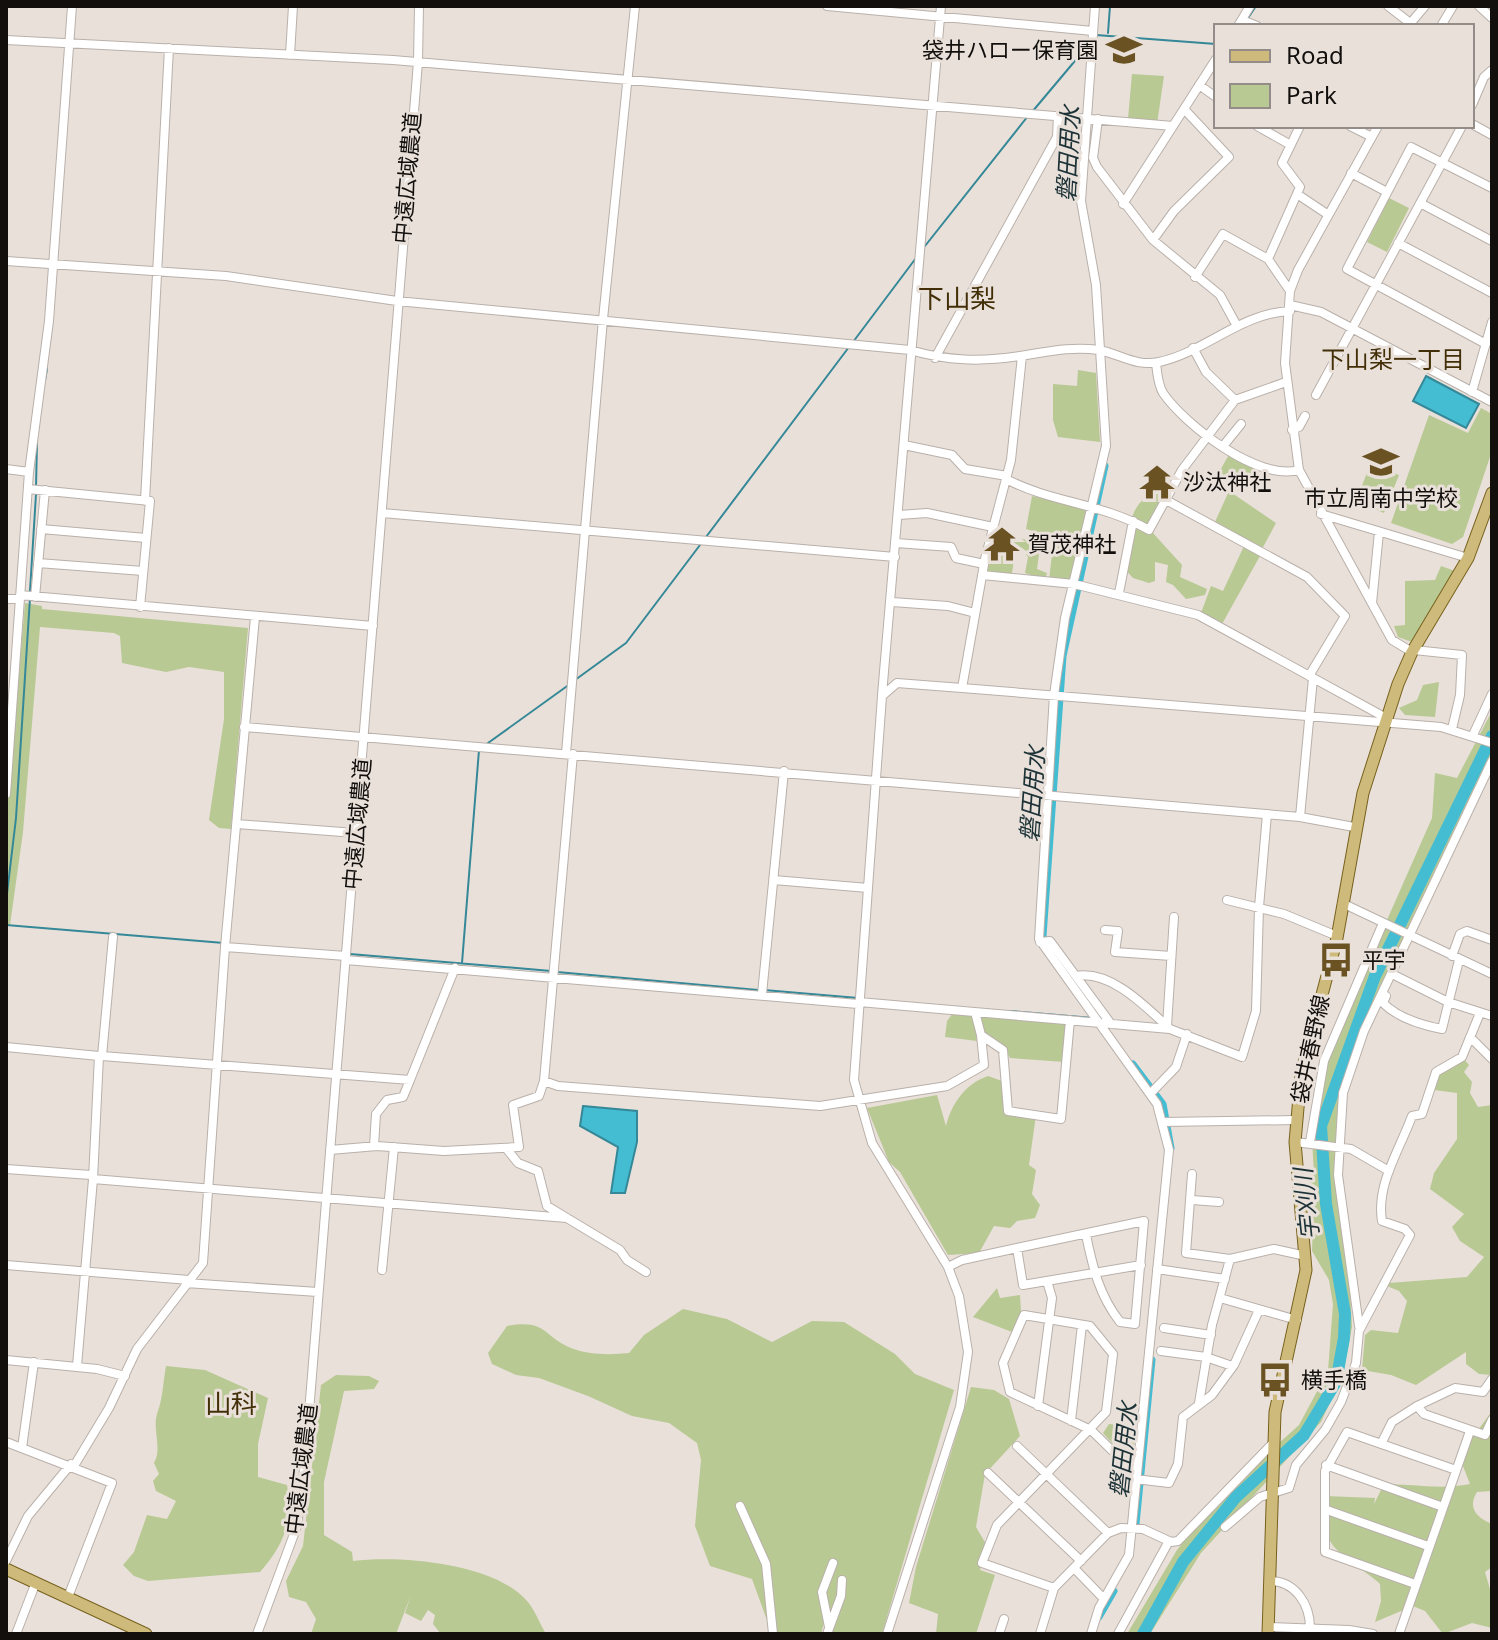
<svg xmlns="http://www.w3.org/2000/svg" width="1498" height="1640" font-family="'Noto Sans','Noto Sans JP',sans-serif">
  <rect width="100%" height="100%" fill="#e9e0da"/>
  <path fill="#b8c993" d="M1132,74L1164,76L1157,124L1128,119Z
    M1389,198L1409,208L1387,252L1367,242Z
    M1078,370L1096,373L1100,442L1058,437L1053,420V384L1077,386Z
    M1481,408L1492,414V451L1463,537L1452,544L1391,523L1429,415L1468,433Z
    M1231,451L1259,466L1243,494L1218,474Z
    M1370,465L1399,475L1384,513L1356,501Z
    M1229,491L1276,523L1262,549L1215,522Z
    M1161,493L1164,502L1153,533L1182,565L1180,577L1207,589L1205,595L1186,599L1173,585L1166,582L1168,565L1155,562V581L1149,583L1133,578L1124,568C1129,540 1125,496 1161,493Z
    M1032,496L1088,509L1074,584L1049,580L1054,537L1026,529Z
    M992,531L1027,540L1039,554L1037,569L1047,573L1045,580L1025,573L1028,557L1023,551L1015,553L1012,573L1007,579L982,575Z
    M1244,546L1260,556L1222,624L1201,613L1211,586L1223,591Z
    M1441,566L1455,571L1412,642L1398,637L1394,626L1405,625V581L1435,580Z
    M25,603L42,606V609L248,628L231,829L219,828L209,820L224,719V672L189,667L166,672L122,663L120,636L114,633L40,627L23,832L10,925H6V821Z
    M1439,682L1435,717L1405,715L1399,708L1417,700L1423,685Z
    M1492,711V760L1399,950L1339,1098L1335,1172L1349,1266L1352,1327L1343,1375L1321,1422L1201,1553L1150,1634H1127L1177,1550L1213,1503L1299,1425L1328,1371L1333,1304L1329,1280L1312,1251L1313,1226L1305,1182L1314,1174L1312,1140L1323,1065L1432,818L1435,773L1457,778Z
    M953,1013L974,1015L977,1041L945,1037L947,1021Z
    M981,1016L1068,1024L1064,1062L1010,1058L1001,1043L984,1034Z
    M1462,1057L1469,1065L1464,1072L1472,1082L1470,1093L1478,1107L1492,1105V1375L1479,1374L1466,1364V1352L1416,1385L1391,1375L1362,1370L1365,1335L1371,1330L1398,1333L1407,1301L1399,1291L1387,1286L1389,1283L1467,1277L1484,1257L1460,1241L1452,1227L1464,1214L1430,1189L1434,1173L1457,1139V1093L1434,1090L1438,1071Z
    M988,1076L1002,1081L1010,1113L1036,1115L1029,1165L1036,1170L1032,1194L1040,1205L1035,1218L1017,1221L1010,1228L994,1226L979,1253L948,1255L900,1172L889,1162L867,1108L937,1095L946,1126C952,1103 965,1084 988,1076Z
    M997,1288L1000,1298L1020,1295L1021,1312L1012,1332L973,1317Z
    M683,1309L727,1319L772,1342L812,1321L844,1322L895,1354L915,1374L954,1390L882,1634H830L835,1608L826,1615L821,1634H772L752,1579L710,1566L695,1526L701,1460L697,1443L669,1423L632,1416L588,1396L539,1378L516,1375L492,1364L488,1353L507,1326C547,1319 542,1336 571,1348C589,1355 610,1355 629,1353L644,1335Z
    M166,1366L205,1370L268,1398L258,1444V1477L287,1485C293,1522 284,1545 260,1572L148,1581L134,1576L123,1565L134,1552L147,1515L167,1519L176,1501L156,1491L153,1481L159,1474L154,1463C163,1448 151,1428 158,1411C163,1396 163,1382 166,1366Z
    M336,1375L369,1376L379,1381L374,1389L344,1391L324,1482V1535L352,1552L353,1561C399,1555 495,1563 527,1601C535,1610 540,1624 546,1634H441L433,1624L435,1615L428,1610L421,1621L405,1613L411,1595L396,1634H311L316,1619L306,1602L289,1597L286,1581L303,1546L321,1385Z
    M971,1387L994,1390L1009,1399L1020,1436L985,1474L976,1527L986,1544L980,1570L995,1575L976,1634H936L938,1614L909,1603L916,1567Z
    M1492,1411V1491L1477,1492C1467,1508 1477,1518 1492,1524V1567L1485,1572L1492,1596V1628L1472,1623L1443,1634L1425,1611L1413,1606L1375,1622L1381,1601L1380,1584C1366,1570 1333,1554 1328,1536C1324,1524 1326,1508 1325,1496L1375,1498L1374,1504L1384,1484C1413,1484 1441,1490 1470,1484L1459,1456Z
    M1109,1424L1136,1427L1133,1460L1130,1463L1103,1433Z"/>
  <path fill="#44bcd2" stroke="#358897" stroke-width="2" d="M1426,376L1479,404L1466,428L1413,401Z
    M583,1106L637,1111V1142L625,1193H611L618,1147L580,1126Z"/>
  <g fill="none" stroke-linecap="round" stroke-linejoin="round">
    <path stroke="#358897" stroke-width="2" d="M1248,18L1256,6
      M1108,33L1110,6
      M1096,35L1216,44
      M1032,112L1090,43
      M925,246L1028,116
      M853,342L916,258
      M45,380L47,369
      M36,487L37,442
      M706,537L849,347
      M30,591L36,494
      M575,680L626,643L700,545
      M1492,710V718
      M488,743L570,684
      M6,902L16,818L30,598
      M6,925L224,943
      M350,954L551,971
      M462,963L479,750
      M557,972L758,990
      M764,990L858,998
      M1011,1011L1093,1018"/>
    <path stroke="#44bcd2" stroke-width="7" d="M1046,943L1043,936L1063,656L1105,466
      M1133,1064L1163,1104L1171,1148
      M1136,1524L1152,1360
      M1099,1617L1114,1591"/>
    <path stroke="#44bcd2" stroke-width="12" d="M1143,1634L1183,1562L1236,1497L1304,1435L1336,1382L1344,1338L1345,1314L1326,1204L1321,1126L1375,976L1492,736"/>
    <g stroke="#b9b0aa" stroke-width="10">
      <path id="minor" d="M827,6L1093,31
        M1388,6L1414,26
        M1479,6L1492,18
        M1242,20L1257,26
        M1409,25L1425,6
        M1238,26L1250,6
        M1441,26L1453,6
        M6,40L393,60L1173,126
        M290,55L293,6
        M1199,85L1216,97
        M1472,105L1484,77L1492,70
        M1098,119L1093,158L1097,167L1153,240L1220,295L1237,326
        M1472,124L1492,135
        M1257,126L1289,144
        M1350,126L1372,137
        M1378,126L1298,270L1290,291L1285,363L1299,470L1392,640L1412,652
        M1351,173L1387,192
        M1297,194L1327,214
        M1420,203L1492,241
        M1123,204L1216,59
        M1153,240L1174,211L1229,157L1184,109
        M1398,243L1492,293
        M1268,259L1300,187L1282,163L1300,126
        M6,261L226,276L397,301L910,350C947,361 981,362 1020,356C1047,352 1070,346 1099,350C1120,354 1136,367 1159,362C1205,352 1241,313 1290,311
        M1195,277L1223,234L1268,259L1290,291
        M1290,305L1321,312L1492,402
        M1486,344L1347,269L1411,147L1492,188
        M1193,348L1206,372L1235,400L1286,382
        M935,358L1057,137L1058,116
        M1156,363C1157,372 1158,385 1163,393C1186,426 1258,481 1299,470
        M1472,392L1492,322
        M1316,395L1462,126
        M1292,430L1299,427L1305,416
        M904,445L952,455L965,469L1007,476
        M1224,445L1241,424
        M6,469L29,472
        M1006,479C1052,503 1102,503 1149,530L1182,470L1235,400
        M28,489L150,501L140,607
        M1166,500L1307,577L1345,616L1309,676
        M145,501L169,48
        M382,513L895,557
        M1321,514L1468,558
        M899,515L927,513L993,527
        M41,529L146,538
        M896,543L951,547L956,558L984,564
        M38,563L143,571
        M982,575L1074,584L1198,615L1388,719
        M1119,593L1133,521
        M20,595L373,626
        M35,597L45,490
        M6,599H20
        M892,602L948,606L975,613
        M1372,603L1379,532
        M1414,650L1462,655L1460,695L1452,729
        M962,688L985,559L1011,460L1022,356
        M882,695L941,6
        M244,727L1300,817L1354,827
        M1473,735L1492,694
        M566,753L603,319L635,6
        M6,794L29,472L49,321L72,6
        M1300,817L1313,678
        M237,824L355,833
        M774,880L868,888
        M1227,900L1284,914L1337,936
        M1342,903L1492,974
        M1105,930L1118,931L1115,952L1171,956
        M1040,942L1050,941L1111,1024
        M225,947L346,956
        M1452,956L1460,934L1467,931L1492,940
        M346,960L858,1004
        M1076,976C1111,970 1145,1006 1170,1029
        M1396,976L1448,1002L1492,1016
        M762,994L784,771
        M1386,996L1383,1003C1398,1018 1421,1025 1442,1029L1459,960
        M859,1002L1170,1029L1242,1057L1256,1011L1259,907L1267,814
        M975,1012L981,1035L1003,1050L1008,1111L1061,1119L1070,1020
        M1167,1026L1174,917
        M1470,1037L1492,1059
        M6,1047L99,1056
        M102,1056L410,1080L455,968
        M544,1081L558,1086L820,1106L947,1086L984,1065L981,1035
        M1150,1094L1176,1067L1187,1034
        M1164,1122L1296,1120
        M1295,1142L1351,1149L1389,1171
        M1310,1142L1324,1061L1383,923
        M374,1146L376,1114L387,1100L403,1097L410,1080
        M506,1148L518,1163L538,1171L547,1206L620,1250L627,1260L646,1272
        M330,1150L377,1146L444,1151L519,1147L513,1105L539,1096L544,1081L573,754
        M6,1169L91,1175
        M1192,1174L1186,1253L1230,1259
        M93,1179L567,1218
        M1192,1200L1219,1202
        M1017,1248L1144,1221L1135,1324L1120,1322C1099,1295 1093,1268 1086,1235
        M6,1265L189,1280
        M948,1267L962,1260L1017,1248L1023,1285L1141,1265
        M1157,1269L1225,1279
        M382,1270L394,1147
        M186,1283L318,1292
        M1220,1298L1297,1320
        M1359,1326L1338,1175L1343,1093L1364,1031L1492,761
        M1164,1328L1211,1335
        M1161,1351L1206,1357L1232,1366
        M6,1360L97,1369L125,1376
        M77,1366L93,1179L99,1056H102L113,937
        M1199,1403L1212,1325L1230,1259L1274,1249L1306,1256
        M1038,1406L1052,1298L1047,1281
        M1417,1406L1455,1388L1483,1392L1492,1379
        M1071,1421L1082,1325
        M6,1442L112,1483L68,1597
        M1381,1444L1392,1422L1417,1406L1424,1414L1485,1435L1492,1420
        M1017,1446L1108,1533
        M22,1448L34,1362
        M1326,1465L1443,1507
        M74,1466L109,1408L137,1349L203,1263L225,947L255,617
        M988,1473L1081,1561
        M1135,1479L1169,1483L1178,1464L1183,1417L1212,1395L1234,1365L1259,1310
        M740,1506L766,1564L773,1634
        M1327,1510L1428,1546
        M1225,1527L1260,1497L1289,1488L1296,1465L1325,1430L1341,1402L1356,1363L1359,1331L1410,1235L1405,1229L1382,1221C1376,1185 1399,1151 1412,1116L1422,1114L1436,1072L1462,1057L1480,1013
        M6,1561L28,1516L71,1464
        M1074,1568L1104,1599
        M1270,1581C1295,1581 1310,1604 1310,1628
        M1415,1584L1325,1552V1471L1347,1432L1456,1470
        M1054,1588L982,1563L997,1525L1106,1412L1113,1354L1090,1326L1024,1315L1003,1363L1010,1392L1091,1430L1136,1474
        M829,1627L822,1592L833,1563
        M1268,1627L1349,1630L1373,1634
        M16,1634L36,1582
        M257,1634L297,1526L305,1462L418,62L419,6
        M827,1634L841,1596L842,1580
        M887,1634L960,1407L968,1352L959,1296L948,1267L872,1143L854,1080L882,696L897,683L962,688L1441,727L1492,743
        M999,1634L1004,1619
        M1040,1634L1054,1588L1108,1533L1121,1528L1143,1529L1171,1542L1178,1541L1273,1443
        M1091,1634L1099,1608L1129,1555L1169,1150L1157,1104L1039,939L1054,695L1065,618L1106,446L1096,285L1081,201L1095,6
        M1118,1634L1169,1541
        M1399,1634L1470,1431"/>
    </g>
    <g stroke="#77611d" stroke-width="13">
      <path id="major" d="M6,1569L146,1634
        M1268,1634L1275,1412L1306,1270L1295,1142L1301,1074L1337,938L1363,793L1398,684L1412,652L1468,558L1492,493"/>
    </g>
    <use href="#minor" stroke="#fff" stroke-width="8"/>
    <use href="#major" stroke="#cebb7c" stroke-width="11"/>
  </g>
  <defs>
    <g id="school-bare" transform="scale(2.76)"><path d="M0-5L7-2L0 1L-7-2ZM-4 1L0 2.5L4 1V4Q0 6-4 4Z" fill="#6a5223" stroke="#e9e0da" stroke-width="2.5" paint-order="stroke"/></g>
    <g id="temple-bare" transform="scale(2.76)"><path d="M0-6L5-2H3V0L6.5 2.5H4V6H1.5V3h-3V6H-4V2.5H-6.5L-3 0V-2H-5Z" fill="#6a5223" stroke="#e9e0da" stroke-width="2.5" paint-order="stroke"/></g>
    <g id="bus-bare" transform="scale(2.76)"><path d="M-5-6H5V4H4V6H2V4H-2V6H-4V4H-5ZM-3.5-4V0h7V-4ZM-3.5 1.2v1.5H-2V1.2ZM2 1.2v1.5H3.5V1.2Z" fill="#6a5223" stroke="#e9e0da" stroke-width="2.5" paint-order="stroke"/></g>
  </defs>
  <g fill-rule="evenodd">
    <use href="#school-bare" x="1124" y="50"/>
    <use href="#school-bare" x="1381" y="462"/>
    <use href="#temple-bare" x="1157" y="482"/>
    <use href="#temple-bare" x="1002" y="544"/>
    <use href="#bus-bare" x="1336" y="960"/>
    <use href="#bus-bare" x="1275" y="1380"/>
  </g>
  <g text-anchor="middle" stroke-width="6" stroke-linejoin="round" paint-order="stroke">
    <g font-size="22" fill="#120f0d" stroke="#e9e0da" text-anchor="start">
      <text x="1098" y="58" text-anchor="end">袋井ハロー保育園</text>
      <text x="1183" y="490">沙汰神社</text>
      <text x="1381" y="506" text-anchor="middle">市立周南中学校</text>
      <text x="1028" y="552">賀茂神社</text>
      <text x="1362" y="968">平宇</text>
      <text x="1301" y="1388">横手橋</text>
    </g>
    <g font-size="22" fill="#120f0d" stroke="#e9e0da">
      <text transform="translate(407 178) rotate(-85)" y="8">中遠広域農道</text>
      <text transform="translate(357 824) rotate(-85)" y="8">中遠広域農道</text>
      <text transform="translate(1310 1049) rotate(-78)" y="8">袋井春野線</text>
      <text transform="translate(301 1469) rotate(-83)" y="8">中遠広域農道</text>
    </g>
    <g font-size="24" font-style="italic" fill="#1d3236" stroke="#e9e0da">
      <text transform="translate(1069 154) rotate(-87)" y="8">磐田用水</text>
      <text transform="translate(1033 794) rotate(-86)" y="8">磐田用水</text>
      <text transform="translate(1307 1204) rotate(-96)" y="8">宇刈川</text>
      <text transform="translate(1124 1450) rotate(-84)" y="8">磐田用水</text>
    </g>
    <g font-size="24" fill="#422f07" stroke="#e9e0da">
      <text x="1393" y="368">下山梨一丁目</text>
    </g>
    <g font-size="26" fill="#422f07" stroke="#e9e0da">
      <text x="957" y="308">下山梨</text>
      <text x="231" y="1413">山科</text>
    </g>
  </g>
  <rect width="1498" height="1640" fill="none" stroke="#120f0d" stroke-width="16"/>
  <rect x="1214" y="24" width="260" height="104" fill="#e9e0da" stroke="#938c88" stroke-width="2"/>
  <rect x="1230" y="50" width="40" height="12" fill="#cebb7c" stroke="#938c88" stroke-width="2"/>
  <text x="1286" y="64" font-size="24" fill="#120f0d">Road</text>
  <rect x="1230" y="84" width="40" height="24" fill="#b8c993" stroke="#938c88" stroke-width="2"/>
  <text x="1286" y="104" font-size="24" fill="#120f0d">Park</text>
</svg>
